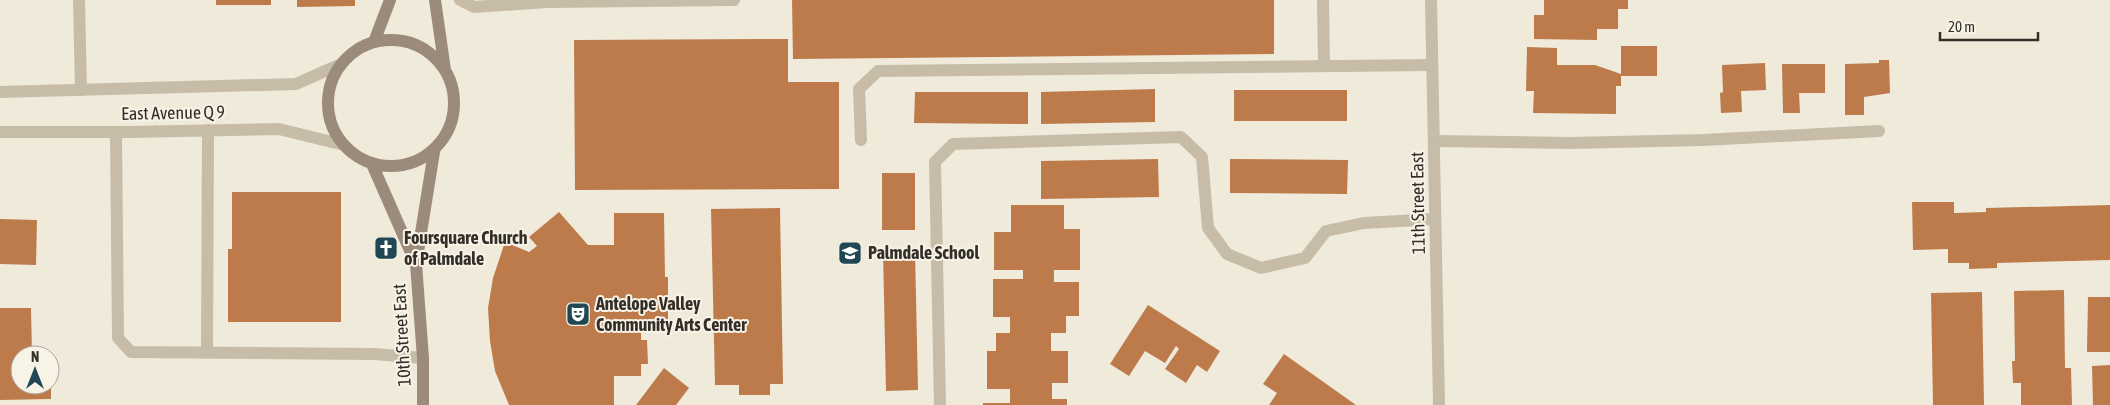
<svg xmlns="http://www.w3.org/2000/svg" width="2110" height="405" font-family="'Asap Condensed',sans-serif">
  <rect width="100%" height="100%" fill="#f0eadb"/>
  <path fill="#bd7b4c" d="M216,0H271V5H216Z
    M297,0H355V6L297,7Z
    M792,0H1274V54L793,59Z
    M1544,0H1628V9H1618V29H1597V40L1534,39V15H1544Z
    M788,39V82H839V189L575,190L574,40Z
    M1621,46H1657V76H1621V86H1616V114L1533,113L1534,91H1526L1527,47L1557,48V65H1595L1621,74Z
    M1879,60H1889L1890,93L1864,97V115H1845V64L1879,63Z
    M1765,63L1766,90L1741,91L1742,112L1721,113L1720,93L1723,92L1722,65Z
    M1782,64H1825V93H1799L1800,113H1783Z
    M1155,89V122L1041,124V92Z
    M1234,90H1347V121H1234Z
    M915,92H1028V124L914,123Z
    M1158,159L1159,197L1041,199V161Z
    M1230,159L1348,160L1347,194L1230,193Z
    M882,173H915V230H882Z
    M232,192H341V322H228V249H232Z
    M1912,202H1954V213L1986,212V208L2110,205V260L1997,263V268L1969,269V263H1948V249L1913,250Z
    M1011,205H1064V229H1080V270H1054V282H1079V316H1066V333H1051V351H1068V383H1052V399H1067V405H983V403H1010V389H987V351H996V333H1010V317H993V279H1023V270H994V232H1011Z
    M780,208L783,384H770V395H739V385H715L711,209Z
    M559,212L588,245H614V213H664L665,277H668V320H641V340H647L648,364H641V376H614V405H509L495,371L490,341L488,308L493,278L505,242L529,252L537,246L529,237Z
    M0,219L37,220L36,265L0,264Z
    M883,251H915L918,390L886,391Z
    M2064,290L2065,368H2071L2072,405H2021V383H2013L2012,361H2015L2014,291Z
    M1982,292L1984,405H1933L1931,293Z
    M2088,297H2110V352H2087Z
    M1148,305L1220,351L1207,372L1197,365L1186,383L1165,369L1179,349L1176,346L1165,363L1145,351L1129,376L1110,364Z
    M0,308H31L32,355H20V385H51V399L0,400Z
    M1284,354L1356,405H1269L1277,393L1263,384Z
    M2110,365V405H2093L2092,366Z
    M664,368L689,388L676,405H636Z"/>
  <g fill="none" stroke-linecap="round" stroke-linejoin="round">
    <path stroke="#c7bca8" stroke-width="12" d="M79,0L81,90
      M460,0L474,7L548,2L734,0
      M1323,0L1324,65
      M116,132L118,338L131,352L374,354L423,358
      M861,140L859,89L878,71L1431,65
      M1434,141L1570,143L1703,140L1879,131
      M207,353L208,130
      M940,405L935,162L953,144L1181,137L1202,157L1208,228L1227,254L1261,268L1305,258L1326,231L1364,223L1435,219"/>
    <path stroke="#c7bca8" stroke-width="12" d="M1431,0L1439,405
      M0,92L296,84L341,64
      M0,132H130L279,129L344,145"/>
    <path stroke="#9b8b7a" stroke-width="12" d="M435,0L445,70
      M328 103a63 63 0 1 1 126 0a63 63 0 1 1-126 0Z
      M374,42L390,0
      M372,164L416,264
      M423,405V358L416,264L434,152"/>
  </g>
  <defs>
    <g id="church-square" transform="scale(1.25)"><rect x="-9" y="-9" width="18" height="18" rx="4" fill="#204753" stroke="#f8f3e7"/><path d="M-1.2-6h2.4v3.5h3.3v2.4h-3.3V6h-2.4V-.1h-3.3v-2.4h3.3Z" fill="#fff"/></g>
    <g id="school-square" transform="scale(1.25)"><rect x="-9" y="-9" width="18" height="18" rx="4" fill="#204753" stroke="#f8f3e7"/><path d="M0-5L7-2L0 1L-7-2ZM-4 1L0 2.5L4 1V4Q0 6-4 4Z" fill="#fff"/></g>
    <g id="theatre-square" transform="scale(1.25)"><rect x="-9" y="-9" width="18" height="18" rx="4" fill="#204753" stroke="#f8f3e7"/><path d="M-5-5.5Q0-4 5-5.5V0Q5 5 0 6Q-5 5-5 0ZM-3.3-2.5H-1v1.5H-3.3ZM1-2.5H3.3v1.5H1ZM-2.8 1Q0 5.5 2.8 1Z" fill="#fff"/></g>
  </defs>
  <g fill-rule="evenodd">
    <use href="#church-square" x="386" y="248"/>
    <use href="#school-square" x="850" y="253"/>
    <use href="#theatre-square" x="578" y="314"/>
  </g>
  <g text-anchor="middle" stroke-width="4" stroke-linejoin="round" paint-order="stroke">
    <g font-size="18" fill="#342e28" stroke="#f8f3e7">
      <text transform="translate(173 113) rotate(-1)" y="6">East Avenue Q 9</text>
      <text transform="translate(1418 203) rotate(-91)" y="6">11th Street East</text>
      <text transform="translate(402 335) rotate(-93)" y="6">10th Street East</text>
    </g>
    <g font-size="18" font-weight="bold" fill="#342e28" stroke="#f8f3e7" text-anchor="start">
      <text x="404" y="244">Foursquare Church<tspan x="404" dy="21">of Palmdale</tspan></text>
      <text x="868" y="259">Palmdale School</text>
      <text x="596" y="310">Antelope Valley<tspan x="596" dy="21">Community Arts Center</tspan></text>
    </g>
  </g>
  <g transform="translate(35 370)"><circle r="24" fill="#f8f3e7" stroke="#aaa49b"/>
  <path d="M0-4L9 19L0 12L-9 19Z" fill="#204753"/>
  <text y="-8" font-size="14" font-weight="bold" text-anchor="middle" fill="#342e28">N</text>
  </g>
  <path d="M1940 32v8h98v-8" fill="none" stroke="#342e28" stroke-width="2.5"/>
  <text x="1948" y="32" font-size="15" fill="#342e28" stroke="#f8f3e7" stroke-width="4" paint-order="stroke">20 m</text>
</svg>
